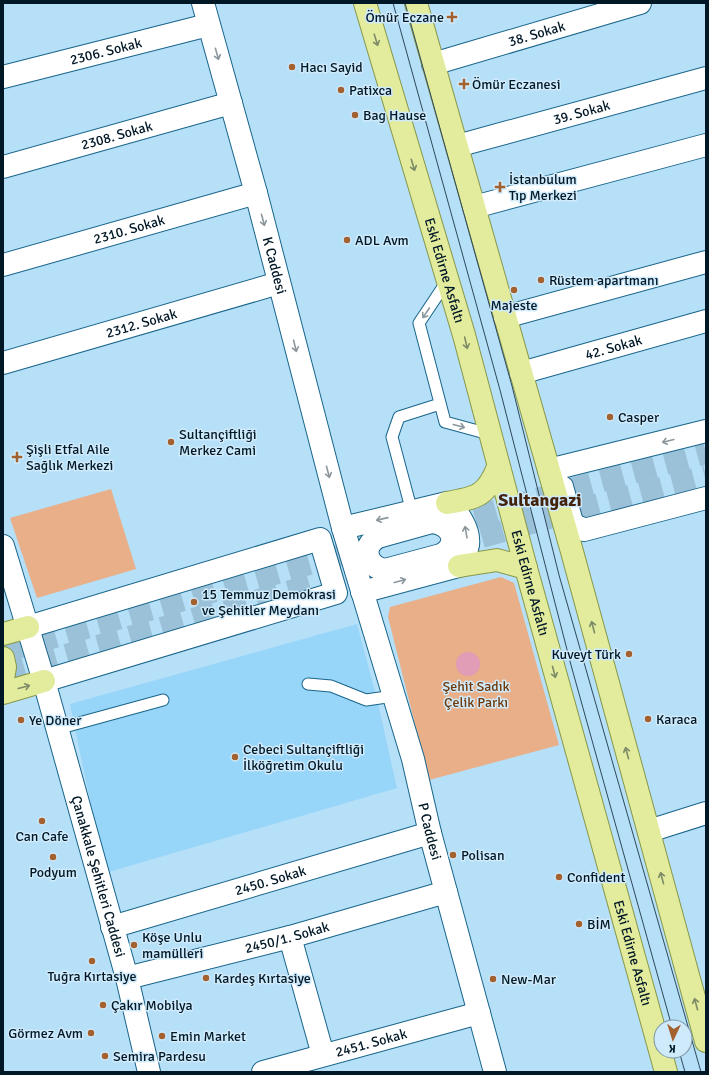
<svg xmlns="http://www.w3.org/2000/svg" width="709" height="1075" font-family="Signika,sans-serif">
  <rect width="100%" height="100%" fill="#b6dff8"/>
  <path fill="#97d5f9" d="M357,624L377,699L397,788L105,873L70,704Z"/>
  <path fill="#e8af89" d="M111,489L136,569L37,598L10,518Z
    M501,577L514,583L559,745L429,780L388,617L390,607Z"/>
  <path fill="#e19cb6" d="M456 664a12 12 0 1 1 24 0a12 12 0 1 1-24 0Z"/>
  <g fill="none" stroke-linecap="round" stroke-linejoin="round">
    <path stroke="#9bc1d8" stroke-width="22" stroke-dasharray="22 11" stroke-linecap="butt" d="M443,526L582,486L706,453
      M450,546L588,507L706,476
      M3,652L368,547
      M3,673L375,567"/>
    <g stroke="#19658a" stroke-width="13">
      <path id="lane" d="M447,281L419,323L445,422L489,434
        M552,472L567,484L579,527L577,531
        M412,512L392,437L399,417L440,404
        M308,684L331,686L366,700L394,696
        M57,729L163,700"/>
    </g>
    <g stroke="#19658a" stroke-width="24">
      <g id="street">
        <path id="s1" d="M433,64L640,3"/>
        <path id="s2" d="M3,77L208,25"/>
        <path id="s3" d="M457,146L706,78"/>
        <path id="s4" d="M3,167L231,103"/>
        <path d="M474,207L706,145"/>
        <path id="s5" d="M3,265L256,193"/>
        <path d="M505,317L706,262"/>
        <path id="s6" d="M3,363L279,283"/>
        <path id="s7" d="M521,373L706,321"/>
        <path d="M549,470L706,431"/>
        <path d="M432,522C452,524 461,544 441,555L385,570C367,567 360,547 378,537Z"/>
        <path d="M579,527L584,530L706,498"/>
        <path d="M28,627L320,539L336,593L44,681"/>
        <path d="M649,831L706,813"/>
        <path id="s8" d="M112,927L430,833"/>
        <path d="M290,937L323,1055"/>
        <path id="s9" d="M127,978L290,937L446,892"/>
        <path id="s10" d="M263,1072L479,1013"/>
      </g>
    </g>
    <g stroke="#19658a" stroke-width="24">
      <g id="secondary">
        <path id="s11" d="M203,3L256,193L343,528L413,759L430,833L495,1072"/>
        <path d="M343,528L447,503C458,512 470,529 468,545C467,552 462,560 459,566L362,592"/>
        <path id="s12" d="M3,546L44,681L127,978L149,1072"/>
      </g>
    </g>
    <g stroke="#879849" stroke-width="24">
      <g id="primary">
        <path id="s13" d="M365,3L464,335L526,568L666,1072"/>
        <path d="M416,3L571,548L706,1041"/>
        <path d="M447,503C476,498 487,496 498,467"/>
        <path d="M459,566L497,560L526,568"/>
        <path d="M3,634L28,627"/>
        <path d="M3,658L5,667L3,679"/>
        <path d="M3,693L44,681"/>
      </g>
    </g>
    <use href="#lane" stroke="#fff" stroke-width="11"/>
    <use href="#street" stroke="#fff" stroke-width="22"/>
    <use href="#secondary" stroke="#fff" stroke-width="22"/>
    <use href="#primary" stroke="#e3eb9d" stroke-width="22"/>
    <path stroke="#2e495b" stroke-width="1" d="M393,3L500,390L571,665L672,1027
      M405,3L512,386L559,575L701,1072
      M679,1051L685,1072"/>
  </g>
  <defs><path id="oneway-shaft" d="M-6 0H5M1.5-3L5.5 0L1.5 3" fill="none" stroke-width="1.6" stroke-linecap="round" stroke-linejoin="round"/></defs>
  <g stroke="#7d8c67">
    <use href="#oneway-shaft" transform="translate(376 40) rotate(73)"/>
    <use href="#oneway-shaft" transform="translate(413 165) rotate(73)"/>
    <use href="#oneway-shaft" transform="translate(466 343) rotate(77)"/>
    <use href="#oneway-shaft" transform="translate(593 627) rotate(-105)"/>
    <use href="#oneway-shaft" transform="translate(554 672) rotate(75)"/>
    <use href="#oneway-shaft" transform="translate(24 687) rotate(-15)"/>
    <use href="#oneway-shaft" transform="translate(627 753) rotate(-105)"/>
    <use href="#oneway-shaft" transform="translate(662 878) rotate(-105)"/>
    <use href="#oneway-shaft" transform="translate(696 1004) rotate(-105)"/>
  </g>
  <g stroke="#8c979d">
    <use href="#oneway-shaft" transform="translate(217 54) rotate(74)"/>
    <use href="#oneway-shaft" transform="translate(263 220) rotate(75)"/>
    <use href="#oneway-shaft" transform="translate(426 313) rotate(124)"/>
    <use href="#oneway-shaft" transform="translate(295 346) rotate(76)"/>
    <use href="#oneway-shaft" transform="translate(459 426) rotate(15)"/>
    <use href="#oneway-shaft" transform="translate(668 441) rotate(166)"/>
    <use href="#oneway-shaft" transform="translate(328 472) rotate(75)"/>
    <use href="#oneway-shaft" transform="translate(382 519) rotate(167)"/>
    <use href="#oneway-shaft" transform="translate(466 532) rotate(-100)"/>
    <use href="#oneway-shaft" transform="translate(400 581) rotate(-15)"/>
  </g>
  <g fill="#a46130" stroke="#cfeafb" stroke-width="1.5">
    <path d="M450 11h4v4h4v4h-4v4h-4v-4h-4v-4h4z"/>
    <circle cx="292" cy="67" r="4"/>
    <path d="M462 78h4v4h4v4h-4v4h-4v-4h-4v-4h4z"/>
    <circle cx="341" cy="90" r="4"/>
    <circle cx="355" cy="115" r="4"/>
    <path d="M498 181h4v4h4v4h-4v4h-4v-4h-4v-4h4z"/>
    <circle cx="347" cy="240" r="4"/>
    <circle cx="541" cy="280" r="4"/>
    <circle cx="514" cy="290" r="4"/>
    <circle cx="610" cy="417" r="4"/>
    <circle cx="171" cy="442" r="4"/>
    <path d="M15 451h4v4h4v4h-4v4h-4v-4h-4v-4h4z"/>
    <circle cx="194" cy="602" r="4"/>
    <circle cx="629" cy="654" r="4"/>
    <circle cx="648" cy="719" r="4"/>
    <circle cx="21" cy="720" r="4"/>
    <circle cx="235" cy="757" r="4"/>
    <circle cx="42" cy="821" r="4"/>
    <circle cx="453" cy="855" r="4"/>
    <circle cx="53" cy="857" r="4"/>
    <circle cx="559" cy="877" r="4"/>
    <circle cx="579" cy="924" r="4"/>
    <circle cx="134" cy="945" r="4"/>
    <circle cx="92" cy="961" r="4"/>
    <circle cx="206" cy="978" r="4"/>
    <circle cx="493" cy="979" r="4"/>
    <circle cx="103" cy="1005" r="4"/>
    <circle cx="91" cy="1033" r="4"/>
    <circle cx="162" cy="1036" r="4"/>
    <circle cx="105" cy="1056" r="4"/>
  </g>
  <g text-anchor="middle" stroke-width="3" stroke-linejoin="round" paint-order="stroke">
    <g font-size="14" fill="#001726" stroke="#cfeafb" text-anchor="start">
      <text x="444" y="22" text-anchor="end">Ömür Eczane</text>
      <text x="300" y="72">Hacı Sayid</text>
      <text x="472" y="89">Ömür Eczanesi</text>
      <text x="349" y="95">Patixca</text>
      <text x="363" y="120">Bag Hause</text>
      <text x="509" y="184">İstanbulum<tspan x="509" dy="16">Tıp Merkezi</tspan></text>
      <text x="355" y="245">ADL Avm</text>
      <text x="549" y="285">Rüstem apartmanı</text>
      <text x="514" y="310" text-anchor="middle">Majeste</text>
      <text x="618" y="422">Casper</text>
      <text x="179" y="439">Sultançiftliği<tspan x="179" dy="16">Merkez Cami</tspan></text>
      <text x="26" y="454">Şişli Etfal Aile<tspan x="26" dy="16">Sağlık Merkezi</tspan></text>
      <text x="202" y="599">15 Temmuz Demokrasi<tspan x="202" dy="16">ve Şehitler Meydanı</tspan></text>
      <text x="621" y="659" text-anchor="end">Kuveyt Türk</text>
      <text x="656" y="724">Karaca</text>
      <text x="29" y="725">Ye Döner</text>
      <text x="243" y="754">Cebeci Sultançiftliği<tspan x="243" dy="16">İlköğretim Okulu</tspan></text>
      <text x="42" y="841" text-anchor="middle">Can Cafe</text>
      <text x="461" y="860">Polisan</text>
      <text x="53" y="877" text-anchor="middle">Podyum</text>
      <text x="567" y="882">Confident</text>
      <text x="587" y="929">BİM</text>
      <text x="142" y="942">Köşe Unlu<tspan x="142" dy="16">mamülleri</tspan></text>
      <text x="92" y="981" text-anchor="middle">Tuğra Kırtasiye</text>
      <text x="214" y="983">Kardeş Kırtasiye</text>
      <text x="501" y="984">New-Mar</text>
      <text x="111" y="1010">Çakır Mobilya</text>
      <text x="83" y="1038" text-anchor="end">Görmez Avm</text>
      <text x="170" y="1041">Emin Market</text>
      <text x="113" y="1061">Semira Pardesu</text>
    </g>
    <g font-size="14" fill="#001726" stroke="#cfeafb">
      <text dy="5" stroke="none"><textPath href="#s1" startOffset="108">38. Sokak</textPath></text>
      <text dy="5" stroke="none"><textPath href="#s2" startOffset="106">2306. Sokak</textPath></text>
      <text dy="5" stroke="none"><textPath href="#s3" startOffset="129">39. Sokak</textPath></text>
      <text dy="5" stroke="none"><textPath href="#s4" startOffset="118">2308. Sokak</textPath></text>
      <text dy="5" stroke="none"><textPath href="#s5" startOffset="131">2310. Sokak</textPath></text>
      <text dy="5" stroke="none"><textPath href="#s11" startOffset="272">K Caddesi</textPath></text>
      <text dy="5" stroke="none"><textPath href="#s13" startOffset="279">Eski Edirne Asfaltı</textPath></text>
      <text dy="5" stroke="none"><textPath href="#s6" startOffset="144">2312. Sokak</textPath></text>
      <text dy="5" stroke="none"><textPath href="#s7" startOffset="96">42. Sokak</textPath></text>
      <text dy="5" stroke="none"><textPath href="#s13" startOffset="603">Eski Edirne Asfaltı</textPath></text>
      <text dy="5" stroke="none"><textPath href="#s11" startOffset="859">P Caddesi</textPath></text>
      <text dy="5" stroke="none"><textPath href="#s12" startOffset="344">Çanakkale Şehitleri Caddesi</textPath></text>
      <text dy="5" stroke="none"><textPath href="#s8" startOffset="165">2450. Sokak</textPath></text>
      <text dy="5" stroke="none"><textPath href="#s9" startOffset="165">2450/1. Sokak</textPath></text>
      <text dy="5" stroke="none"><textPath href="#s13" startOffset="987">Eski Edirne Asfaltı</textPath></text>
      <text dy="5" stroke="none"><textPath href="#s10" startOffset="112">2451. Sokak</textPath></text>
    </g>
    <g font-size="14" fill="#6e3809" stroke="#cfeafb">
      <text x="476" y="691">Şehit Sadık<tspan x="476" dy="16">Çelik Parkı</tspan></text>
    </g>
    <g font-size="18" font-weight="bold" fill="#44240c" stroke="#cfeafb">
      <text x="540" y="506">Sultangazi</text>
    </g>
  </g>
  <rect width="709" height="1075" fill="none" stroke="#001726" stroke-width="8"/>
  <g transform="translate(673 1039) rotate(184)"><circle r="19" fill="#cfeafb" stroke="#7c96a6"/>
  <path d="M0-3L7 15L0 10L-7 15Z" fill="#a46130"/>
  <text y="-6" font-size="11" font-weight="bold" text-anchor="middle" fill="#001726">K</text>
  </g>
</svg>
